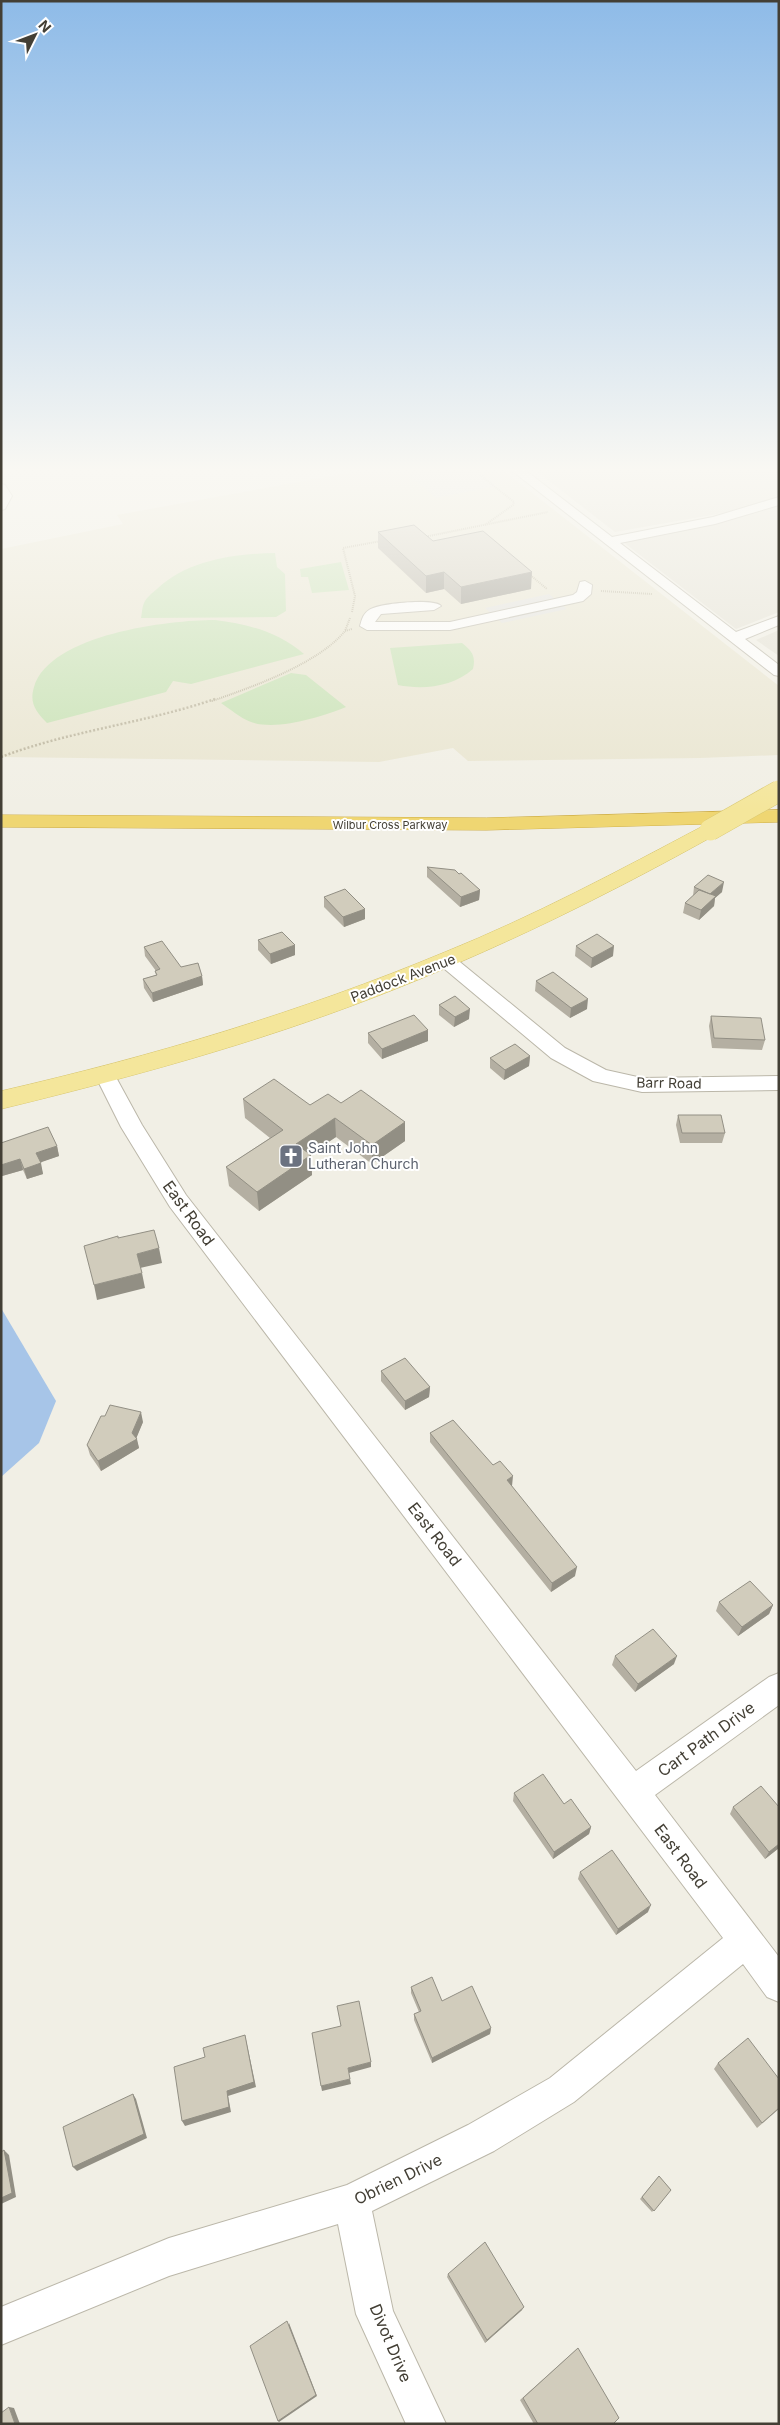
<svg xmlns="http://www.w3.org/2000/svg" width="780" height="2425" font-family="Inter,sans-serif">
  <rect width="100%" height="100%" fill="#f1efe5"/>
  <path fill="#e4e1d4" d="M535,470H779V495L740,510L615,532Z
    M779,506V612L736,629L623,542Z
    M779,630V656L756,640Z"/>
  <path fill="#e9e5d0" d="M364,470H503L779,686V755L700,758L468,761L453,748L379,762L1,757V549L123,524L117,515Z"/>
  <path fill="#c6e1b2" d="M275,553L277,567L285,574L286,611L276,617L141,618C142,614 142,607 144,603C146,598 152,593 157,589C188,560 234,554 275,553Z
    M341,562L349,590L312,593L308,577H301L300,569Z
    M215,620C248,624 278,632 304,654L191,684L173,681L166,692L47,723C36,712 29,703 34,687C50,634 169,620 215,620Z
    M462,643C472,651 476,656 473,669C453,687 423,690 398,685L390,648Z
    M291,673L306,675L346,707C322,717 276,731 251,722C240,718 230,709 221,703Z"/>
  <path fill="#e2e1dd" d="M432,470H477L497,486L436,498L409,475Z
    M549,594L567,609L502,623L485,608Z"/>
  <path fill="#a7c5e8" d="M1,1308L56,1401L39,1443L1,1477Z"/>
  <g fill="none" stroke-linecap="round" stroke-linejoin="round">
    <g stroke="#bbb7a9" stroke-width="2">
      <path id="minor" d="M511,470H525L612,537L713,517L779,497V505L715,524L620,543L736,632L779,616V625L745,639L779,665V676L774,675Z
        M1,484L5,485L12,496L5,509L1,510Z
        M585,581L592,585L591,594L583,601L450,630H367L360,626C362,619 363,614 369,610C378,603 435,598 441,606L434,610L381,614L375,622H450L573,595L577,592L580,582Z
        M448,956L455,958L565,1048L606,1070L642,1078L779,1076V1090L642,1092L593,1081L551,1058L441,966L439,962L441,958Z
        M105,1068L112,1070L142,1125L186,1195L636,1771L769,1677L779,1673V1705L655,1795L779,1957V2002L767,1997L743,1964L574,2102L494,2151L372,2211L393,2311L446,2424H406L356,2314L338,2224L169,2276L1,2345V2307L169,2238L347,2185L468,2125L550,2078L723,1938L170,1207L121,1127L95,1075L98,1070Z"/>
    </g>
    <g stroke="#d7c56d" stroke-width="1">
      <path id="major" d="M710,824L717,826L720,830L717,834C606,896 494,951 375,997C254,1044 128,1078 1,1109V1091C153,1056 301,1012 445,952C534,916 618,871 703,826Z"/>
    </g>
    <g stroke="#cdac43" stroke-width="1">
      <path id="highway" d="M779,810V822L486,830L1,827V815L486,818Z"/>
    </g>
    <path stroke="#bbb49c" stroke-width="2" stroke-dasharray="1 1" stroke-linecap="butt" d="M480,475L514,502L513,505L485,525
      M424,537L548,512
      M529,574L547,589
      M601,591L652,594
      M352,612L355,596L343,548L381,541
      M350,618L345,631L352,629
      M212,701C252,687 318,664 345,631"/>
    <path stroke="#bbb49c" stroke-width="2.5" stroke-dasharray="2 2" stroke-linecap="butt" d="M1,757C69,731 145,723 215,699"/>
    <use href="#minor" fill="#fff" fill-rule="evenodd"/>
    <use href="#major" fill="#f4e69b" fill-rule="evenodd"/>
    <use href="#highway" fill="#efd672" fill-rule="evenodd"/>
    <g stroke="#d7c56d" stroke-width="22" stroke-linecap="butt">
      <path id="major-bridge" d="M710,830L779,791"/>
    </g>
    <use href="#major-bridge" stroke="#f4e69b" stroke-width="21"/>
  </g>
  <path fill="#b4afa2" d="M378,532L433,541L531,589L461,604L444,589L426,593L378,548Z
    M427,867L459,874L480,890L479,900L460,907L427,877Z
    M694,887L722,892L715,898L714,906L699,920L683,913L685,903L693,896Z
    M324,897L365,909V919L344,927L324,907Z
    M258,940L295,945V955L271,964L258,950Z
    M576,946L613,956L591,968L575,956Z
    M144,947L181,967L202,976L203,985L153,1002L144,988L143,979L156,975L155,971H156L145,956Z
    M536,981L587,1009L570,1018L535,991Z
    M439,1005L469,1019L454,1027L439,1015Z
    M711,1016L765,1040L762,1050L712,1048L709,1026Z
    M428,1030V1041L382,1059L368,1043V1033Z
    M530,1056L529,1066L504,1080L490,1068V1058Z
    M243,1099L310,1105L341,1103L405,1122V1141L372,1164L336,1137L310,1154L312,1175L259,1211L229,1186L226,1167L270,1138L245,1118Z
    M678,1115L725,1133L722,1143H680L676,1125Z
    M1,1143L57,1146L59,1156L40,1162L43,1174L27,1179L23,1170L2,1176Z
    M381,1371L430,1387L429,1397L405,1410L381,1381Z
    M143,1422L136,1438L139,1448L101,1471L90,1455L87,1445Z
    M430,1433L493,1465L512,1486H511L575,1576L551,1592L430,1442Z
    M719,1602L773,1605L769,1614L738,1636L716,1611Z
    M615,1656L674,1664L635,1692L612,1665Z
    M514,1793L591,1827L589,1834L553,1859L513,1801Z
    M733,1807L779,1848L765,1859L730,1814Z
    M580,1872L648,1912L616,1935L578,1879Z
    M411,1987L442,2001L491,2028L490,2034L432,2063L414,2020V2014L419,2012L411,1993Z
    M718,2063L779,2079V2109L757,2128L714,2069Z
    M659,2176L671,2190L652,2212L640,2199Z
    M448,2274L522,2310L485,2343L447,2277Z
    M578,2348L613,2424H534L520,2400Z"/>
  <path fill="#928f84" d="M444,572V589L426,593V576Z
    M532,572L531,589L461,604V587Z
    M724,882L722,892L715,898L714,906L699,920L701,910L710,894Z
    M480,890L479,900L460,907L461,897Z
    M365,909V919L344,927L343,917Z
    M295,945V955L271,964L270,954Z
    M614,946L613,956L591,968L592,958Z
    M202,976L203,985L153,1002L152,993Z
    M588,999L587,1009L570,1018L571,1008Z
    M470,1009L469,1019L454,1027L455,1017Z
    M428,1030V1041L382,1059V1049Z
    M530,1056L529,1066L504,1080L505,1070Z
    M335,1118L336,1137L297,1163L296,1144Z
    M405,1122V1141L372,1164V1145Z
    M57,1146L59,1156L39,1163L36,1153Z
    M311,1155L312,1175L259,1211L257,1192Z
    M20,1159L23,1170L2,1176L1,1165Z
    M41,1163L43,1174L27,1179L24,1169Z
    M159,1248L162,1263L140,1268L137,1254Z
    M142,1273L145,1288L97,1300L94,1285Z
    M430,1387L429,1397L405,1410V1401Z
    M141,1412L143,1422L136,1439H137L139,1448L101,1471L98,1461L132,1433Z
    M513,1476L512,1486L506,1490L507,1480Z
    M577,1567L575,1576L551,1592L552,1583Z
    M773,1605L769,1614L738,1636L742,1627Z
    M677,1656L674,1664L635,1692L638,1684Z
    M591,1827L589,1834L553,1859L554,1852Z
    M779,1844V1848L765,1859L769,1852Z
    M651,1905L648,1912L616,1935L618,1929Z
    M491,2028L490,2034L432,2063V2058Z
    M245,2035L256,2087L228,2096L231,2112L185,2126L182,2121Z
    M371,2062V2067L349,2073L348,2068Z
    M350,2079L351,2084L322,2091L321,2086Z
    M133,2094L136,2099L147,2138L77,2171L73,2167Z
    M4,2150L9,2155L16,2197L1,2204Z
    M524,2307L522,2310L485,2343L487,2340Z
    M289,2323L317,2396L279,2422L278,2421Z
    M9,2407L14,2408L20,2424H15Z"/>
  <path fill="#d1ccbc" stroke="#928f84" d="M414,525L433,541L483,531L532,572L461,587L444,572L426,576L378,532Z
    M427,867L455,870L459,874L461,873L480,890L461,897Z
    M708,875L724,882L710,894L694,887Z
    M345,889L365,909L343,917L324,897Z
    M699,890L716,896L701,910L685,903Z
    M282,932L295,945L270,954L258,940Z
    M597,934L614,946L592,958L576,946Z
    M162,941L181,967L198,963L202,976L152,993L143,979L157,975L155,971L160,969L144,947Z
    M553,972L588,999L571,1008L536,981Z
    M455,996L470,1009L455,1017L439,1005Z
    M414,1015L428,1030L382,1049L368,1033Z
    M711,1016L761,1018L765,1040L714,1038Z
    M515,1044L530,1056L505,1070L490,1058Z
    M274,1079L310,1105L328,1094L341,1103L361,1090L405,1122L372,1145L335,1118L296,1144L311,1155L257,1192L226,1167L283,1130L243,1099Z
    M678,1115H721L725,1133H682Z
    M48,1127L57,1146L36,1153L41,1163L24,1169L20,1159L1,1165V1143Z
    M154,1230L159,1248L137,1254L142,1273L94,1285L84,1246L118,1236V1238Z
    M405,1358L430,1387L405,1401L381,1371Z
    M110,1405L141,1412L132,1433L137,1439L98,1461L87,1445L101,1416H105Z
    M453,1420L493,1465L500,1461L513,1476L507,1480L577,1567L552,1583L430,1433Z
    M750,1581L773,1605L742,1627L719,1602Z
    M653,1629L677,1656L638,1684L615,1656Z
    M543,1774L564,1804L571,1799L591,1827L554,1852L514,1793Z
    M761,1786L779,1807V1844L769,1852L733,1807Z
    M612,1850L651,1905L618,1929L580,1872Z
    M432,1977L442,2001L472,1986L491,2028L432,2058L414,2014L421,2011L411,1987Z
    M359,2001L371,2062L348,2068L350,2079L321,2086L312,2033L341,2026L337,2006Z
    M245,2035L254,2082L227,2091L229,2107L182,2121L174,2067L205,2057L203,2048Z
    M748,2038L779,2079V2108L762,2123L718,2063Z
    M133,2094L144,2134L73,2167L63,2127Z
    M4,2150L12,2193L1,2198V2152Z
    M659,2176L671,2190L654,2211L642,2197Z
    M485,2242L524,2307L487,2340L448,2274Z
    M287,2321L316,2395L278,2421L250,2346Z
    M578,2348L619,2418L613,2424H538L523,2398Z
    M9,2407L15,2424H1V2413Z"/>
  <linearGradient id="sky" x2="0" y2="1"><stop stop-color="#8ebbe8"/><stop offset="0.58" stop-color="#f9f8f3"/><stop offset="1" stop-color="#f9f8f3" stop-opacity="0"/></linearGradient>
  <rect width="780" height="810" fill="url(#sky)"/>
  <defs>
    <g id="church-square" transform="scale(1.25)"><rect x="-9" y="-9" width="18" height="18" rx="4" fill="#6b7280" stroke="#fff"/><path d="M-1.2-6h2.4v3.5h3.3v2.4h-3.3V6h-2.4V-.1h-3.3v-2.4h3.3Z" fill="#fff"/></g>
  </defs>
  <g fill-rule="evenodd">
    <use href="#church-square" x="291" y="1156"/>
  </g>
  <g text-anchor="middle" stroke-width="4" stroke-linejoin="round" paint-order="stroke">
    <g font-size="11" fill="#433f35" stroke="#fff">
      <text x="390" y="829">Wilbur Cross Parkway</text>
    </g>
    <g font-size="14" fill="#433f35" stroke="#fff">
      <text transform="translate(403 978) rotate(-21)" y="5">Paddock Avenue</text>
      <text transform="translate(669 1083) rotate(1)" y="5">Barr Road</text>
    </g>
    <g font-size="14" fill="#5b616d" stroke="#fff" text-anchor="start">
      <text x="308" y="1153">Saint John<tspan x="308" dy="16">Lutheran Church</tspan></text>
    </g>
    <g font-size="16" fill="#433f35" stroke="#fff">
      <text transform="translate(189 1213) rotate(54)" y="6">East Road</text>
      <text transform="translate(435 1534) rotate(52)" y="6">East Road</text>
      <text transform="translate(706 1739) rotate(-36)" y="6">Cart Path Drive</text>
      <text transform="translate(681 1856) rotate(53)" y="6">East Road</text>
      <text transform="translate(398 2179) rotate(-26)" y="6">Obrien Drive</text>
      <text transform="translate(391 2343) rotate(67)" y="6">Divot Drive</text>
    </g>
  </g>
  <rect width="780" height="2425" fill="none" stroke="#433f35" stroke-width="5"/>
  <g transform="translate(35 35) rotate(48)" stroke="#ffffff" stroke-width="4" paint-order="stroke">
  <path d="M0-4L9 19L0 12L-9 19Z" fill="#433f35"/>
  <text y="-8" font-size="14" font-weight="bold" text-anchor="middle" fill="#433f35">N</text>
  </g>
</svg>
